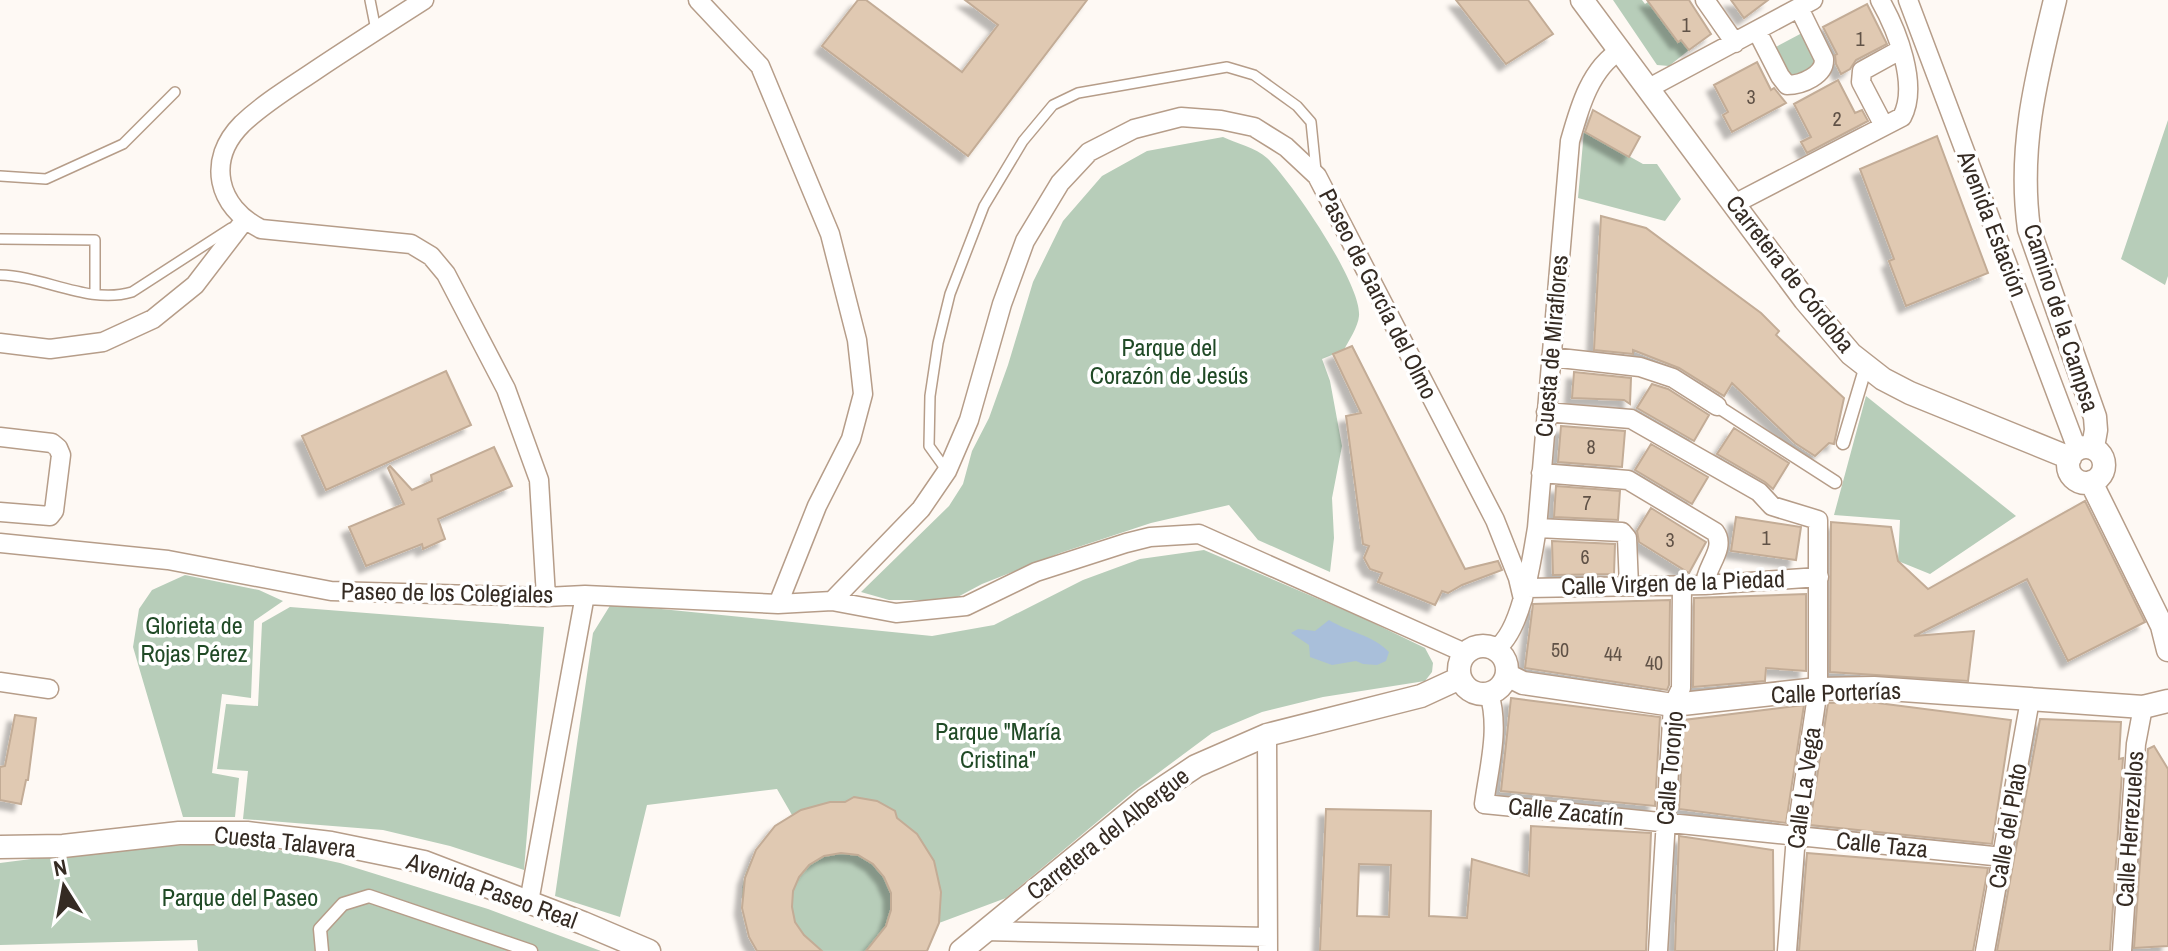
<svg xmlns="http://www.w3.org/2000/svg" width="2168" height="951" font-family="'Archivo Narrow',sans-serif">
  <defs>
    <filter id="shadow"><feDropShadow dx="-7" dy="7" stdDeviation="2" flood-color="#0004"/></filter>
  </defs>
  <rect width="100%" height="100%" fill="#fef9f4"/>
  <path fill="#b7cdb9" d="M1613,0H1642L1645,4L1648,2L1655,11L1659,9L1678,42L1681,40L1689,50L1669,66L1657,65Z
    M1802,33L1818,65L1790,80L1774,48Z
    M2168,120V276L2165,285L2121,259Z
    M1584,131L1643,164H1657L1681,199L1665,221L1578,198Z
    M1223,137C1236,143 1256,148 1267,158C1291,181 1362,284 1359,316C1358,327 1349,340 1344,350L1322,359L1330,381L1342,446L1332,498L1334,538L1330,572L1258,540L1229,505L1151,523L1060,553L982,584L952,600H889L861,592L949,506L963,484L972,451L989,418L1008,365L1033,282L1063,221L1102,176L1147,151Z
    M1866,396L2016,516L1930,574L1898,561L1900,520L1834,515Z
    M1204,550L1363,618L1425,648L1433,663L1432,672L1425,681L1323,697L1262,712L1212,733L1134,791L1006,898L939,923L927,951H757C753,938 745,923 743,909C736,871 763,835 792,815L777,789L647,805L620,917L555,896L593,633L611,604L932,636L994,625L1083,580L1140,559Z
    M185,575L259,590L283,601L254,621L251,698L222,694L212,773L239,778L235,817H183L133,647L139,609L152,590Z
    M290,607L544,627L524,870L450,846L383,830L243,819L248,771L217,769L226,704L258,706L262,623Z
    M252,844L340,863L488,909L601,951H198L197,940L0,945V863L132,846Z"/>
  <path fill="#a9bfda" d="M1329,620C1348,632 1373,635 1389,652L1386,661L1377,665L1363,664L1356,661L1332,665L1310,657L1309,645L1291,633L1298,629L1315,631Z"/>
  <path fill="#e0c9b2" stroke="#c3ac96" stroke-width="2" fill-rule="evenodd" filter="url(#shadow)" d="M858,0H866L962,72L998,25L965,0H1087L968,156L822,46Z
    M1456,0H1528L1553,34L1506,64Z
    M1647,0H1689L1711,34L1689,50L1681,40L1678,42Z
    M1731,0H1768L1744,18Z
    M1867,4L1887,44L1856,60L1850,69L1841,74L1836,64L1835,55L1837,54L1823,27Z
    M1757,62L1771,90L1774,88L1786,103L1732,132L1723,115L1728,112L1714,85Z
    M1838,80L1855,113L1862,110L1868,121L1807,153L1801,142L1811,137L1794,104Z
    M1593,110L1640,137L1629,157L1585,132Z
    M1937,136L1988,273L1906,306L1889,261L1894,259L1860,169Z
    M1601,216L1646,228L1761,313L1779,331L1776,335L1844,398L1834,444L1829,443L1815,456L1795,443L1732,383L1724,396L1679,368L1633,350V354L1594,350Z
    M1352,346L1465,569L1498,561L1502,570L1462,585L1448,593L1442,591L1435,605L1378,582L1382,573L1370,569L1364,558L1369,546L1363,544L1346,416L1361,413L1333,354Z
    M446,371L471,425L326,490L302,436Z
    M1574,372L1631,378L1630,404L1624,400L1572,398Z
    M1652,384L1668,389L1709,415L1694,441L1637,408Z
    M1561,426L1625,431L1622,467L1558,462Z
    M1734,428L1789,463L1773,489L1765,482L1717,454Z
    M1651,444L1708,477L1692,504L1635,470Z
    M494,447L512,486L438,519L445,539L423,549L422,544L366,566L349,527L404,504L388,468L390,466L412,490L432,481L431,475Z
    M1556,486L1620,491L1618,520L1554,517Z
    M2085,501L2145,622L2068,661L2027,579L1914,636L1974,631L1968,681L1830,672L1831,522L1891,527L1898,561L1928,589Z
    M1651,508L1706,542L1689,573L1639,542L1637,531Z
    M1736,517L1801,527L1796,560L1731,551Z
    M1552,541L1615,544L1614,574L1553,575Z
    M1806,594V671L1766,668L1765,681L1693,687L1694,598Z
    M1670,600L1669,685L1667,690L1525,668L1533,604Z
    M1511,698L1660,717L1655,806L1501,791Z
    M1870,702L2011,720L1992,844L1810,825L1828,703Z
    M1804,705L1786,823L1679,809L1684,720Z
    M15,715L36,718L28,780H26L21,804L0,800V767L5,766Z
    M2040,719L2121,722L2119,759L2123,758L2110,951H1997Z
    M2154,746L2168,769V946L2134,948L2148,749Z
    M854,797L877,801L895,811L897,818L917,834L934,861L941,892L939,923L927,951H866L886,926L891,910V893L884,877L873,864L858,855L841,853L824,856L809,865L799,877L793,891L792,907L795,922L804,935L822,951H757L749,937L742,908L745,878L756,850L775,826L801,810L830,802H845Z
    M1326,809L1431,811L1429,916L1467,918L1472,859L1529,876L1531,826L1651,833L1646,951H1320ZM1359,864L1391,865L1389,917L1357,916Z
    M1679,836L1773,850L1774,951H1675Z
    M1807,853L1988,868L1973,951H1799Z"/>
  <g fill="none" stroke-linecap="round" stroke-linejoin="round">
    <g stroke="#b69d89" stroke-width="12">
      <path id="service" d="M370,0L376,30
        M0,176L46,179L123,144L175,92
        M0,239L95,240V294
        M0,275C44,276 89,305 132,292L231,228
        M947,471L929,446L930,396L938,343L950,294L984,206L1023,141L1053,105L1078,93L1227,67L1254,75L1297,106L1311,122L1316,171"/>
    </g>
    <g stroke="#b69d89" stroke-width="15">
      <path id="pedestrian" d="M1717,406L1835,482
        M1843,443L1866,366
        M322,951L320,929L343,904L369,896L531,951"/>
    </g>
    <g stroke="#b69d89" stroke-width="21">
      <path id="minor" d="M424,0C388,23 352,46 316,70C291,87 264,103 242,124C206,160 217,207 261,229L411,244L431,256L446,274L506,389L539,480L546,597
        M698,0L760,66L830,234L857,340L863,394L851,439L817,506L778,604
        M1705,0L1735,43
        M1908,0L2077,449
        M1757,31L1780,76L1787,85C1802,85 1825,75 1824,59L1799,8
        M1649,88L1813,0
        M1884,126L1861,82L1862,71L1900,50
        M1734,204L1902,117C1919,85 1897,30 1880,0
        M0,343L50,349L103,342L153,319L195,285L244,221
        M1551,357L1640,367L1673,378L1717,406
        M1546,412L1631,419L1759,492L1772,506L1818,520V689L1796,836L1787,951
        M0,437L52,443L58,448L61,455L54,511L50,516L0,512
        M1541,473L1628,480L1715,532C1727,548 1705,567 1705,585
        M1537,528L1622,532L1627,538L1629,586
        M0,543L168,560L331,591L546,597L585,595L529,902
        M1527,588L1705,585L1819,577
        M585,595L778,604L832,601L896,613L966,606L1036,572L1126,543L1150,537L1199,534L1465,653
        M832,601L921,509L947,471L969,420L1002,304L1025,241L1060,183L1089,152L1134,129L1181,117L1221,120L1254,127L1286,147L1317,176L1495,520L1518,578L1523,599
        M1495,649C1522,633 1532,557 1537,528L1570,141C1579,109 1590,68 1621,50
        M0,682L49,689
        M1489,693C1500,729 1489,767 1484,804L2003,857
        M1267,735L1268,951
        M984,931L1268,937
        M1658,951L1673,705L1681,688L1682,586
        M1985,951L2030,700
        M2122,951L2136,744L2143,707"/>
    </g>
    <g stroke="#b69d89" stroke-width="25">
      <path id="tertiary" d="M1582,0L1805,300L1851,354L1883,379L1910,393L2070,458
        M2055,0C2036,78 2018,149 2029,229L2095,417L2096,430L2093,447
        M2068 465a18 18 0 1 1 36 0a18 18 0 1 1-36 0Z
        M2091,482L2162,626L2168,650
        M1459 670a24 24 0 1 1 48 0a24 24 0 1 1-48 0Z
        M1507,675L1523,683L1673,705L1818,689L1874,688L2143,707L2168,701
        M0,847L63,846L179,833H247L331,843L424,862L583,923L649,951
        M961,951L1145,800L1196,766L1267,735L1421,696L1460,678"/>
    </g>
    <use href="#service" stroke="#fff" stroke-width="9"/>
    <use href="#pedestrian" stroke="#fff" stroke-width="12"/>
    <use href="#minor" stroke="#fff" stroke-width="18"/>
    <use href="#tertiary" stroke="#fff" stroke-width="22"/>
  </g>
  <g text-anchor="middle" stroke-width="7" stroke-linejoin="round" paint-order="stroke">
    <g font-size="20" fill="#605247">
      <text x="1686" y="32">1</text>
      <text x="1860" y="46">1</text>
      <text x="1751" y="104">3</text>
      <text x="1837" y="126">2</text>
      <text x="1591" y="454">8</text>
      <text x="1587" y="510">7</text>
      <text x="1766" y="545">1</text>
      <text x="1670" y="547">3</text>
      <text x="1585" y="564">6</text>
      <text x="1560" y="657">50</text>
      <text x="1613" y="661">44</text>
      <text x="1654" y="670">40</text>
    </g>
    <g font-size="24" fill="#352b23" stroke="#fff">
      <text transform="translate(1992 224) rotate(69)" y="8">Avenida Estación</text>
      <text transform="translate(1790 274) rotate(52)" y="8">Carretera de Córdoba</text>
      <text transform="translate(1378 294) rotate(63)" y="8">Paseo de García del Olmo</text>
      <text transform="translate(2061 318) rotate(72)" y="8">Camino de la Campsa</text>
      <text transform="translate(1552 346) rotate(-85)" y="8">Cuesta de Miraflores</text>
      <text transform="translate(1673 583) rotate(-2)" y="8">Calle Virgen de la Piedad</text>
      <text transform="translate(447 593) rotate(1)" y="8">Paseo de los Colegiales</text>
      <text transform="translate(1836 693) rotate(-2)" y="8">Calle Porterías</text>
      <text transform="translate(1670 768) rotate(-85)" y="8">Calle Toronjo</text>
      <text transform="translate(1804 788) rotate(-82)" y="8">Calle La Vega</text>
      <text transform="translate(1566 812) rotate(6)" y="8">Calle Zacatín</text>
      <text transform="translate(2008 826) rotate(-80)" y="8">Calle del Plato</text>
      <text transform="translate(2130 829) rotate(-86)" y="8">Calle Herrezuelos</text>
      <text transform="translate(1108 834) rotate(-38)" y="8">Carretera del Albergue</text>
      <text transform="translate(285 842) rotate(6)" y="8">Cuesta Talavera</text>
      <text transform="translate(1882 845) rotate(6)" y="8">Calle Taza</text>
      <text transform="translate(492 891) rotate(20)" y="8">Avenida Paseo Real</text>
    </g>
    <g font-size="24" fill="#204a26" stroke="#fff">
      <text x="1169" y="356">Parque del<tspan x="1169" dy="28">Corazón de Jesús</tspan></text>
      <text x="194" y="634">Glorieta de<tspan x="194" dy="28">Rojas Pérez</tspan></text>
      <text x="998" y="740">Parque "María<tspan x="998" dy="28">Cristina"</tspan></text>
      <text x="240" y="906">Parque del Paseo</text>
    </g>
  </g>
  <g transform="translate(64 887) rotate(349)" stroke="#ffffff" stroke-width="6" paint-order="stroke">
  <path d="M0-6L14 30L0 20L-14 30Z" fill="#352b23"/>
  <text y="-12" font-size="22" font-weight="bold" text-anchor="middle" fill="#352b23">N</text>
  </g>
</svg>
